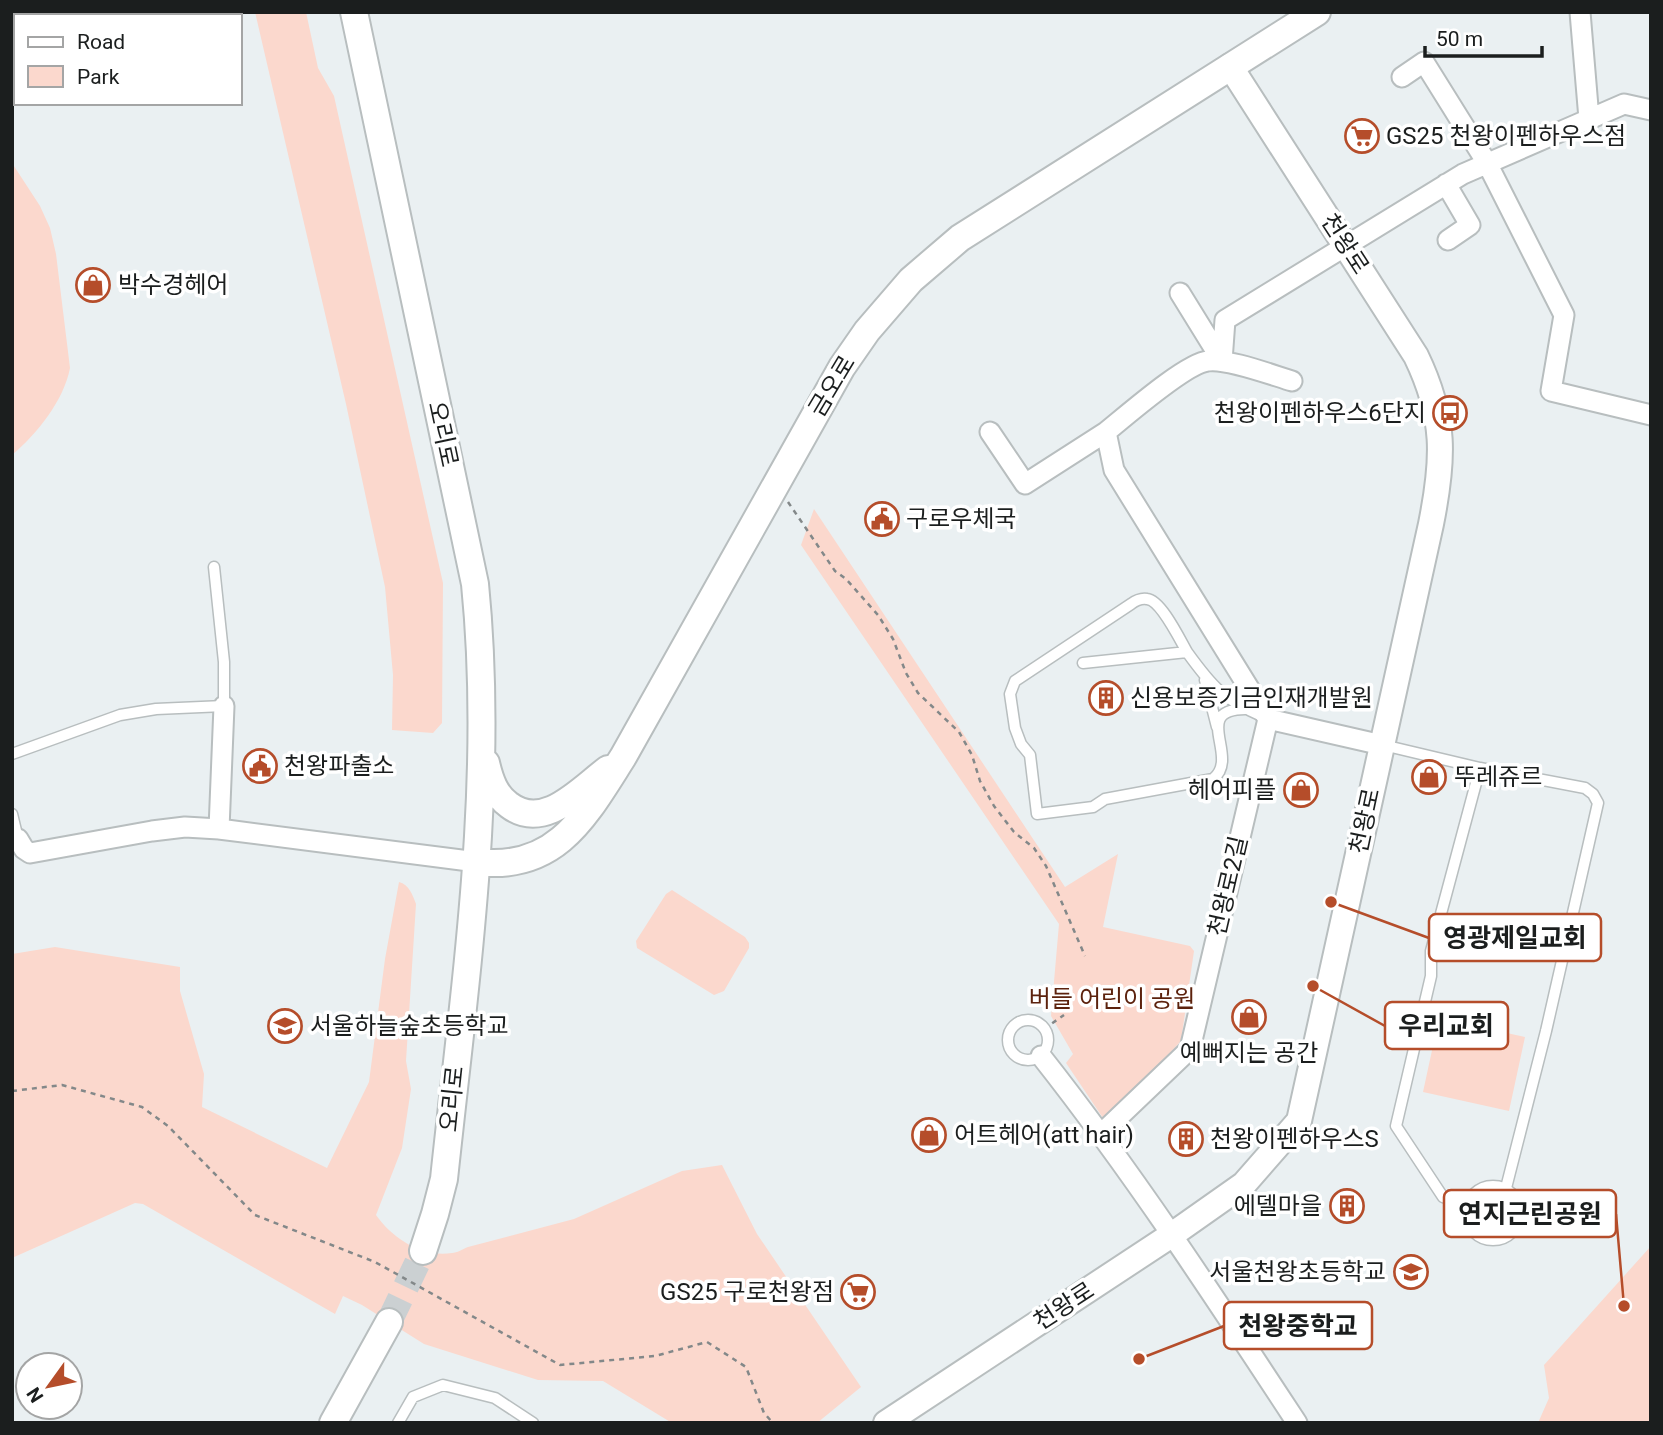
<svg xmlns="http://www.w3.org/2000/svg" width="1663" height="1435" font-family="Roboto,'Noto Sans KR',sans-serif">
  <rect width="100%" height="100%" fill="#eaf0f2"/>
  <path fill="#fbd8cd" d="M255,12H306L318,68L334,96L443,583L442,723L433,733L392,730L393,675L385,587L346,404Z
    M12,163L40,206L50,228L56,254L70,368C64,400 37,434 12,455Z
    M814,509L1065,887L1118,854L1103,927L1190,946L1194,951L1181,1041L1108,1119L1103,1118L1066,1063L1073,1054L1051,1016L1059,924L801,545Z
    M399,882C409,884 413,896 416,904L406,1061L411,1089L402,1148L376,1215C392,1238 422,1258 452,1253C457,1253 463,1249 468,1247L574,1219L682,1171L722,1165L757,1234L861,1387L817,1423H672L603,1381L538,1380L424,1344L362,1305L343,1296L335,1314L143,1204L135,1203L12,1258V954L55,947L180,967V991L204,1074L202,1107L327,1168L369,1082L385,959Z
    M672,890L745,937L749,943V948L724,991L714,995L637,948L636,941L666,894Z
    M1439,1018L1525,1037L1509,1111L1423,1092Z
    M1651,1246V1423H1538L1549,1398L1544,1365Z"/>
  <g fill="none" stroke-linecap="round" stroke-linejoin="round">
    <path stroke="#cbd0d2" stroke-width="26" stroke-dasharray="26 13" stroke-linecap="butt" d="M389,1322L423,1251"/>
    <g stroke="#b8bebf" stroke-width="13">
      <path id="service" d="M1187,652C1180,640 1161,600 1147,599C1141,598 1135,601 1131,604L1015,681L1010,694L1015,728L1021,744L1030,755L1037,814L1093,807L1105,799L1213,779C1241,757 1190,710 1245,709
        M1083,663L1187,652C1213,688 1223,699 1264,717
        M1205,680L1217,727
        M1383,745L1480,768L1585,788L1593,794L1598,803L1546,1031L1506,1188
        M12,754L120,715L156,709L224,706V662L214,567
        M12,814L18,839
        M1008 1040a20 20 0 1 1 40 0a20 20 0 1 1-40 0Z
        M1466 1213a27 27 0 1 1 54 0a27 27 0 1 1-54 0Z
        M1467,1206L1443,1197L1396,1126L1431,976V951L1480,768
        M398,1423L413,1397L443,1385L495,1398L533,1423"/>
    </g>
    <g stroke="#b8bebf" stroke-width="23">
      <path id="minor" d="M1580,12L1589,119
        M1402,77L1424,62L1487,163L1564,315L1551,391L1651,415
        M1446,184L1470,225L1448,240
        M1180,293L1222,361
        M1222,361L1225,320L1463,174L1624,104L1651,110
        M990,432L1025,484L1106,432
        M1268,719L1114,470L1106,432C1126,416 1186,363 1208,361C1227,358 1272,375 1292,381
        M219,829L224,706
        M18,839L24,849L30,853L152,831L185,827L219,829L477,862
        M1041,1056C1134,1174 1215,1298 1297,1423
        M1102,1133L1190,1049L1268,719L1382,745"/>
    </g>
    <g stroke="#b8bebf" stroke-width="28">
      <path id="tertiary" d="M886,1423L1173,1234L1244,1184L1299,1121L1431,524C1444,459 1446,418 1416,356L1230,66"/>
    </g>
    <g stroke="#b8bebf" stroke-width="30">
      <path id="secondary" d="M354,12L475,584C495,783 465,981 444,1179L435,1214L423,1251
        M486,763C490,780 495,795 509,805C544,832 581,789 608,769
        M477,862C557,872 586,815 623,757L842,367L867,331L911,280L960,238L1317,12
        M333,1423L389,1322"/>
    </g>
    <path stroke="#838889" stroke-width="2.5" stroke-dasharray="5 5" stroke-linecap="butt" d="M788,502L835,571L846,579L878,615L893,639L906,673L918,693L959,732L972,755L980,781L994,806L1014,832L1034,848L1046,866L1085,956
      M1044,1029L1064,1015
      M12,1091L62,1085L142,1107L168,1126L255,1215L375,1262L560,1365L655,1356L707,1342L746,1367L764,1413L773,1423"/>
    <use href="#service" stroke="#fff" stroke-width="10"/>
    <use href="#minor" stroke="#fff" stroke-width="19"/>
    <use href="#tertiary" stroke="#fff" stroke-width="24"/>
    <use href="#secondary" stroke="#fff" stroke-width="26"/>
  </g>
  <defs>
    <g id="supermarket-ring" transform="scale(1.75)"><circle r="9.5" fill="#fff" stroke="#b54d2a" stroke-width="1.5"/><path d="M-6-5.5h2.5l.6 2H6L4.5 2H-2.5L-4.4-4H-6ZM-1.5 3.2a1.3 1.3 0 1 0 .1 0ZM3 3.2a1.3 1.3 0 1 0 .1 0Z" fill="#b54d2a"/></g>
    <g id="shop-ring" transform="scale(1.75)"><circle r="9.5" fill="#fff" stroke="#b54d2a" stroke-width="1.5"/><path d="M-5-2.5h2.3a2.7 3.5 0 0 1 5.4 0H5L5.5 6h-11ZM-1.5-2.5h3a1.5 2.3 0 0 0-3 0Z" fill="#b54d2a"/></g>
    <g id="bus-ring" transform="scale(1.75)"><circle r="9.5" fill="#fff" stroke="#b54d2a" stroke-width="1.5"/><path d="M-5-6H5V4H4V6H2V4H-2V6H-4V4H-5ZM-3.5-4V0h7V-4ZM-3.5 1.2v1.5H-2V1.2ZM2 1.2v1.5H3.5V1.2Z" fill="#b54d2a"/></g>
    <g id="civic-ring" transform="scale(1.75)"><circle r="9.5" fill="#fff" stroke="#b54d2a" stroke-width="1.5"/><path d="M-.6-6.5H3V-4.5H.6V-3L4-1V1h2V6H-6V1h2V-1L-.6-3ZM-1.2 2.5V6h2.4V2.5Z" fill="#b54d2a"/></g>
    <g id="building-ring" transform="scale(1.75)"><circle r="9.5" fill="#fff" stroke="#b54d2a" stroke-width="1.5"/><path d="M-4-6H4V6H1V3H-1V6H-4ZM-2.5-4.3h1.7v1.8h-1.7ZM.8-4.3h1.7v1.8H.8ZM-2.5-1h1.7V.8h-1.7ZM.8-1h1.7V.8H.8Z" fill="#b54d2a"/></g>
    <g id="school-ring" transform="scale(1.75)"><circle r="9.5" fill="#fff" stroke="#b54d2a" stroke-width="1.5"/><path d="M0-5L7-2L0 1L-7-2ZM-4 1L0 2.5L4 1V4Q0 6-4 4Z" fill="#b54d2a"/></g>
  </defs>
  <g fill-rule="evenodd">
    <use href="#supermarket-ring" x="1362" y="136"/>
    <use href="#shop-ring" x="93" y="285"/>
    <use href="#bus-ring" x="1450" y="413"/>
    <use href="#civic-ring" x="882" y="519"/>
    <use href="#building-ring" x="1106" y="698"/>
    <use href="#civic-ring" x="260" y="766"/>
    <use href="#shop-ring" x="1429" y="777"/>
    <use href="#shop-ring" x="1301" y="790"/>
    <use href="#shop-ring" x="1249" y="1017"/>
    <use href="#school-ring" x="285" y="1026"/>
    <use href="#shop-ring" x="929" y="1135"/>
    <use href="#building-ring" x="1186" y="1139"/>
    <use href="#building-ring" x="1347" y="1206"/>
    <use href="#school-ring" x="1411" y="1272"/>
    <use href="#supermarket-ring" x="858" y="1292"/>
  </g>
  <g text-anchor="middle" stroke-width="7" stroke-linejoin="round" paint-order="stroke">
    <g font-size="24" fill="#1b1e1e" stroke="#fff" text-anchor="start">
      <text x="1386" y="144">GS25 천왕이펜하우스점</text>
      <text x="118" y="293">박수경헤어</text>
      <text x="1426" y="421" text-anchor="end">천왕이펜하우스6단지</text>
      <text x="906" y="527">구로우체국</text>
      <text x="1130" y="706">신용보증기금인재개발원</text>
      <text x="284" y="774">천왕파출소</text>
      <text x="1454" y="785">뚜레쥬르</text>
      <text x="1276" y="798" text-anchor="end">헤어피플</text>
      <text x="310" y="1034">서울하늘숲초등학교</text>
      <text x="1249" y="1061" text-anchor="middle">예뻐지는 공간</text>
      <text x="954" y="1143">어트헤어(att hair)</text>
      <text x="1210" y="1147">천왕이펜하우스S</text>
      <text x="1322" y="1214" text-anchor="end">에델마을</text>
      <text x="1386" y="1280" text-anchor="end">서울천왕초등학교</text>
      <text x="834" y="1300" text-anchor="end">GS25 구로천왕점</text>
    </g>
    <g font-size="24" fill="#1b1e1e" stroke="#fff">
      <text transform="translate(1345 244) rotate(57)" y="8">천왕로</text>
      <text transform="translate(832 386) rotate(-59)" y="8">금오로</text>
      <text transform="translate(443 434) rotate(78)" y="8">오리로</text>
      <text transform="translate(1365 821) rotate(-78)" y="8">천왕로</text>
      <text transform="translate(1228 886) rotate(-77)" y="8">천왕로2길</text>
      <text transform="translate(452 1099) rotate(-84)" y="8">오리로</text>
      <text transform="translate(1064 1306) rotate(-33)" y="8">천왕로</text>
    </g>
    <g font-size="24" fill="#5c220d" stroke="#fff">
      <text x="1112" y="1007">버들 어린이 공원</text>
    </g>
  </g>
  <path fill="none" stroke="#b54d2a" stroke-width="2.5" d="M1331 902L1429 938M1313 986L1385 1026M1624 1306L1616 1214M1139 1359L1224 1326"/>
  <g fill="#b54d2a" stroke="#fff" stroke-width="2.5">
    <circle cx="1331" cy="902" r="7"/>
    <circle cx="1313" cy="986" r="7"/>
    <circle cx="1624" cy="1306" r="7"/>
    <circle cx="1139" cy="1359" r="7"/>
  </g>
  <g fill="#fff" stroke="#b54d2a" stroke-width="2.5">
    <rect x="1429" y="914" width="172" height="47" rx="7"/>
    <rect x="1385" y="1002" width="123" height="47" rx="7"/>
    <rect x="1444" y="1190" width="172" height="47" rx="7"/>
    <rect x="1224" y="1302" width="148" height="47" rx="7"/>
  </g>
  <g font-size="26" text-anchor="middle" font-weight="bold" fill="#1b1e1e">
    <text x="1515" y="947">영광제일교회</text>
    <text x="1446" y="1035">우리교회</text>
    <text x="1530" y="1223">연지근린공원</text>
    <text x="1298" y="1335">천왕중학교</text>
  </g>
  <rect width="1663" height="1435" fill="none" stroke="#1b1e1e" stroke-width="28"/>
  <rect x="14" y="14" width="228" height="91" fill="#ffffff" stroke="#a4a5a5" stroke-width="2"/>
  <rect x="28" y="37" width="35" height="10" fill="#ffffff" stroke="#a4a5a5" stroke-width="2"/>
  <text x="77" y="49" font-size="21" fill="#1b1e1e">Road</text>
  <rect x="28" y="66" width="35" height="21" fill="#fbd8cd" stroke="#a4a5a5" stroke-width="2"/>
  <text x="77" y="84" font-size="21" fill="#1b1e1e">Park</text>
  <g transform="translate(49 1386) rotate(237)"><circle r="33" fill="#ffffff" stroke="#a4a5a5" stroke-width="2"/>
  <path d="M0-5L12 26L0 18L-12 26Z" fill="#b54d2a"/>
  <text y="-10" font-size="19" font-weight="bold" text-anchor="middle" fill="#1b1e1e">N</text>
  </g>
  <path d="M1425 46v10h117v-10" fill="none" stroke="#1b1e1e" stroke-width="3.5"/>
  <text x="1436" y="46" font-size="21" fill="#1b1e1e" stroke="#ffffff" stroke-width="5" paint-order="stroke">50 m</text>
</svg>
